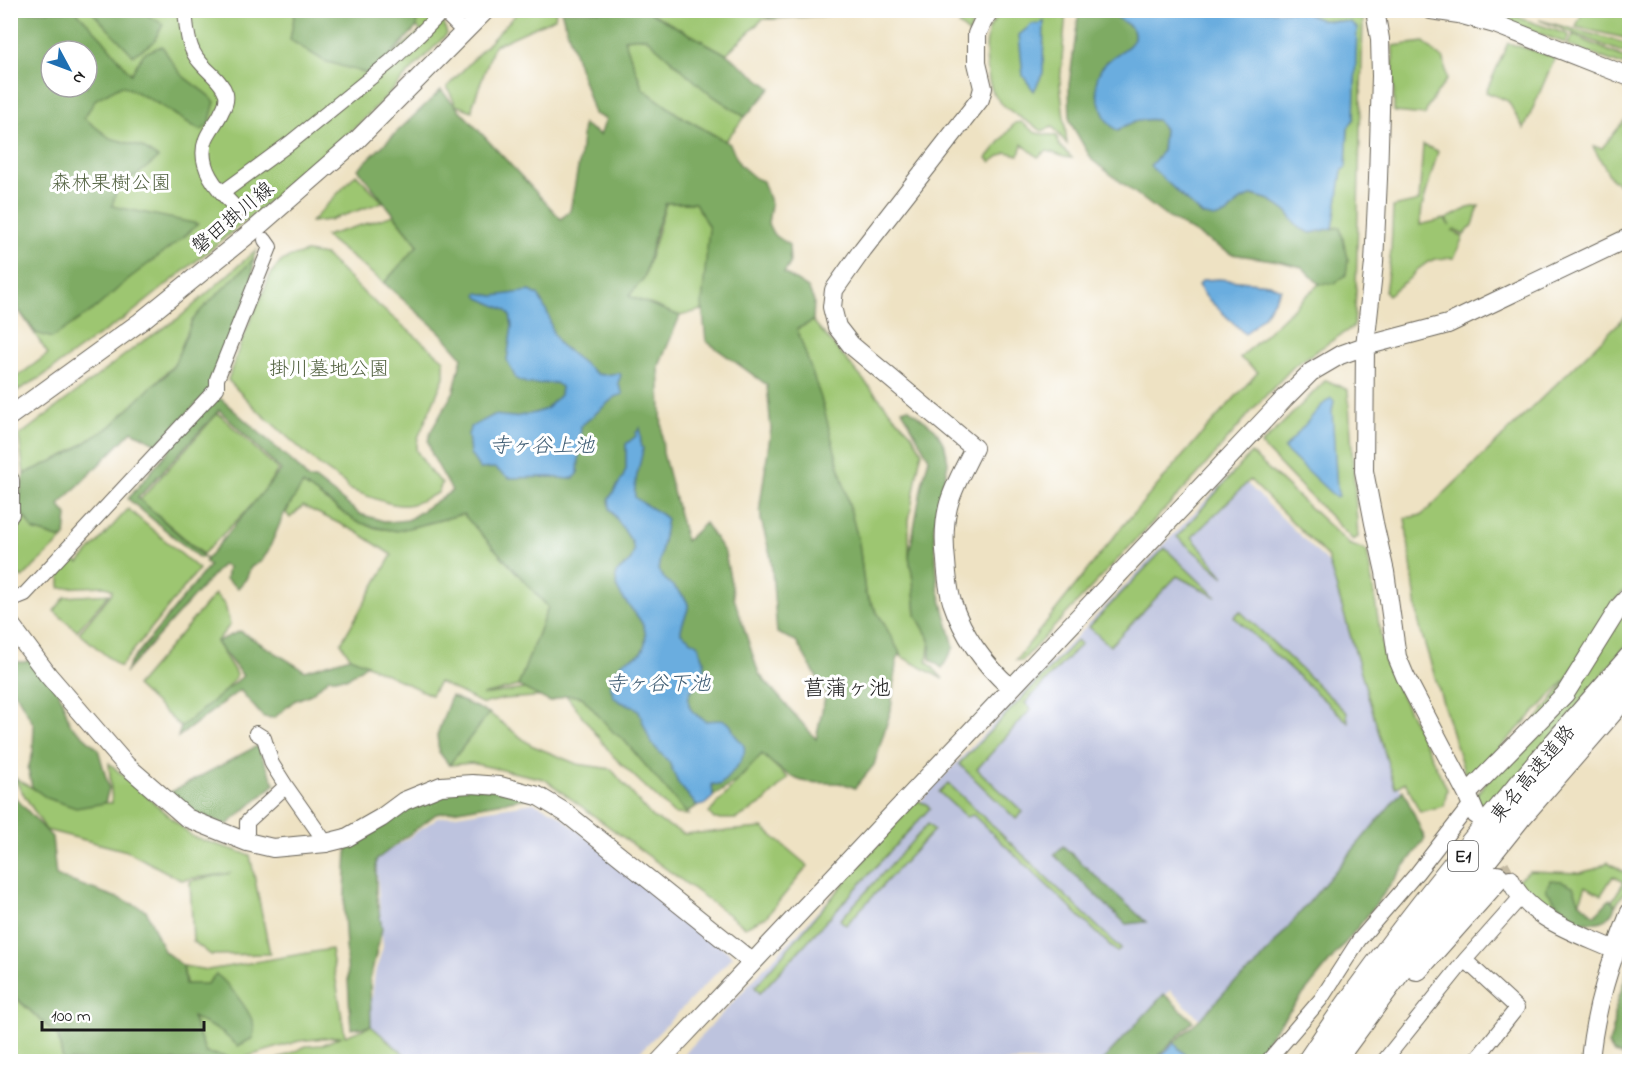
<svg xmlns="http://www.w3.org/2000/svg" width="1640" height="1072" font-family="'Indie Flower','Klee One',sans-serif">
  <rect width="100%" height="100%" fill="#fff"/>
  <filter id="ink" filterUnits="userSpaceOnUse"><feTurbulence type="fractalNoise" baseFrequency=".0167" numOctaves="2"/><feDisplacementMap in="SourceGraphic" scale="12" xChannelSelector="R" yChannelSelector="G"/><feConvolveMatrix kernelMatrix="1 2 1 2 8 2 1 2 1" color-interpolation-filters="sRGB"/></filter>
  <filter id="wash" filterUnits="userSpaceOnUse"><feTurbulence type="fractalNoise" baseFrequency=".008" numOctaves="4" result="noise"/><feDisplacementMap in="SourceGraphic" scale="24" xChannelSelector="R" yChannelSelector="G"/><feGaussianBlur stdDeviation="1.35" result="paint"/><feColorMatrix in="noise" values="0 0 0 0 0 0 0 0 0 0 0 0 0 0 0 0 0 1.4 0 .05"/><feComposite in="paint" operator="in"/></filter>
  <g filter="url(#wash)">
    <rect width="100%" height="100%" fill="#eee2c3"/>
    <path fill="#bdc3de" d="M1234,471L1331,566L1404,801L1226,1045L1170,990L1103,1061L677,1062L943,777Z
      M534,803L555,812L733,956L631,1061H406L368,1030L375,974L383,947L376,860L437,818Z"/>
    <path fill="#9dc671" stroke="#5c7146" stroke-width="1.5" fill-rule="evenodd" d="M520,10L556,11L555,18L494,46L473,104L472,111L456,105L447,87Z
      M11,11H295L374,69L421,31L417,27L416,11H448V15L443,21L447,34L359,124L248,219L128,316L93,339L40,378L11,394L10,382L48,354L11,298ZM51,51H87V87H51Z
      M647,11H757L772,19H763L726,54Z
      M970,11H977L973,14L970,34L959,25Z
      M1004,11H1066L1060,84L1067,144L1053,127L1042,131C1028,121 1003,110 994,94C986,81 984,43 989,29C991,22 999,16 1004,11Z
      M1301,11H1330L1363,18L1356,290L1354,326L1294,366L1255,407L1198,474L1022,661L1016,660L1121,528L1200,436L1258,372L1240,358L1319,284L1335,283L1339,227L1333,228L1342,171L1346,167L1348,128L1354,119L1350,22L1321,20Z
      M1477,11H1500L1569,35L1565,43Z
      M1583,11H1629V39L1576,27Z
      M1539,20L1629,44V55Z
      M1573,35L1627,59L1625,66L1567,45Z
      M645,37L712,95L745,117L725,141L679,115L643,89L624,39Z
      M1424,42L1434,52L1444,59L1447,79L1428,106L1425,115L1394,112L1393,46Z
      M1508,43L1555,57L1524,129L1508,101L1486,92Z
      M1629,115V189L1612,180L1593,147L1602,148Z
      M1021,122L1036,133L1057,136L1059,145L1072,158C1059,158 1057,152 1046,151L1038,157L1022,144L1019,155L1006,152L991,162L987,158L1015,123Z
      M1423,145L1438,151L1422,207L1420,225L1444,219L1450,226L1446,219L1468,208L1479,206L1473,225L1464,235L1455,230L1453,231L1463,237L1454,258L1435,259L1428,262L1417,270L1410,278L1388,295L1385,292L1391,251L1393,207L1419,201Z
      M356,174L383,202L330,220L311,222Z
      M666,203H695L709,228L705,309L680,316L628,296L644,278Z
      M394,215L418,245L384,283L325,236Z
      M257,249L252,261L192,321L174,365L110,427L66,455L24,474L19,436L139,344L179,318Z
      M306,252L325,255L367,296L444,360V377L418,438L416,450L431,473L442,483L438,493C428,497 417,504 407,505C391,507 364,494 348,489L346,484L319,465L257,410L228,380C237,352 247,325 261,298C267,285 268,273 281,262C287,257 299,255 306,252Z
      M1629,313V585L1612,604L1566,680L1467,781L1419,625L1405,518L1422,515Z
      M813,321L896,418L911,433L922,452L919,463L909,520V556L913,580L916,615L930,640L927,661L943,679L902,657L883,622L865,593L859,543L796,329Z
      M1326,380L1348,390L1358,537L1353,540L1261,445Z
      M218,413L278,470L259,498L203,554L140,500Z
      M1251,453L1349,544L1367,551L1385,662L1447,789L1444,806L1420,812L1405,782L1395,788L1327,556L1250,480L1192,537L1224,577L1177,537Z
      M304,485C326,500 349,521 376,528C398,534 441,520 463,514L548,607L518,686L482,695L547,686L582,697L623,739L689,815L674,814L613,756L566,695L503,699L483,704L439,682L431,695L350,657L341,643L392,555L357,532L303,506L290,518L286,513L300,487Z
      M128,509L199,569L120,667L79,633L112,593V590L105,586L60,588V566L70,556L79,563Z
      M20,510L33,530L58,538L65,537L22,578L15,572Z
      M1165,548L1216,597L1177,576L1110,646L1089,627Z
      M109,594L77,631L54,611L65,597Z
      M215,594L225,605L230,625L216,642L237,675C222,696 203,714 181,727L136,686Z
      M1629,603V642L1486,819L1476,795Z
      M1240,611L1347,713L1348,722L1234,617Z
      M1077,640L1081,644L1025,703L1031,709L977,769L1023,812L1016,819L959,764Z
      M489,713L531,745L577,764L611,769L652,817L684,834L763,828L808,866L766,917L745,927L544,779L471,763L449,765Z
      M762,754L788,778L762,804L736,819H714L709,813Z
      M109,763L193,837L250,855L270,954L211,955L193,941L190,881L231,873L181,880L127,851L46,830L13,777L55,801L112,803Z
      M948,783L1121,949L1117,952L973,815L966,817L939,792Z
      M916,800L926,804L930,808L760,993L755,987Z
      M928,824L934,830L846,925L840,920Z
      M1608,862L1627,874L1629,871V886L1615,906L1612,901L1624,882L1613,876L1601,895L1586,886L1571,923L1514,882L1530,871L1579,873L1595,869Z
      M331,949L345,1036L371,1026L412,1061H274L306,1046L322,1045L342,1036L299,1041L239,1059L206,1053L192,1016L183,966L208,970Z
      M10,993L58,1036L63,1061H11Z"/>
    <path fill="#7eab63" stroke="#4d6440" stroke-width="1.5" fill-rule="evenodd" d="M10,11H76L102,38L131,74L144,53L162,46C168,55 174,66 181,74C192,85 206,91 215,102L209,124L201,131L155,102L122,85L96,99L84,118L110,138L142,147L158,158L136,176L120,179L112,206L198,224L184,237L131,277L97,307L52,338L36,333L20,312L11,291ZM51,51H87V87H51Z
      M91,11H141L163,24L153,43L133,55Z
      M295,11H416L417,27L395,50L368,74L324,61L290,40Z
      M561,11H647L726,54L771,88L745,117L707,92L645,37L624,39L643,89L679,115L730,144L740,165L755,178L763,181L771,205L768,223L772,233L789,245L790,264L784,273L808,288L814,301L813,321L797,329L821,398L844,485L859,543L865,593L883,622L902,657L899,654L896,664L891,710L874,765L855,788C840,780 823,784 807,782C794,781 772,764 762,754L736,782L686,813L623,739L614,733L582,697L566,695L550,702L518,686L548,607L463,514L397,531L379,528L357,522L303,484L284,514L269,549L262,561L251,567L246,579L238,588L226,579L228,567L222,565L125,673L130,663L209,566L205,561L281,470L219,410L138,498L205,558L198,557L128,499L212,399H221L297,466L308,479H315L360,514L387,522L408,520L452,491L432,455L428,441L431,431L454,391L462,357L440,332L384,283L418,245L358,169L441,90L561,219L570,211L580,157L583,124L600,135L606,119L594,114ZM666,203H695L709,228L702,304L706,341L767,385L771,429L760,505L761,520L771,558L777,633L796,641L826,693L816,739L759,674L734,598L725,553L705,523L686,541L663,453L659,366L680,316L629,296L644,278L656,230Z
      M757,11H835L830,15L772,19Z
      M1079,11H1112C1119,21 1123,19 1131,27C1146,41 1117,55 1107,61L1118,131C1127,122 1144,118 1157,120L1164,129L1162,152L1151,166L1202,215L1227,214L1239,201L1252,195L1270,200L1287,212L1299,228L1311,233L1340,227L1348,259L1346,275L1335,283L1319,284L1302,267L1273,260L1231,254L1164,215L1092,160L1070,122L1069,85Z
      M254,259L252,283L213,387L157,444L132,431L59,505L67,515L65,537L58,538L33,530L18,507L24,474L66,455L110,427L150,388L164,377L174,365L192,321L201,310Z
      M908,408L935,429L945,446L948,463L934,527L938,588L954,647L942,668L930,659V640L916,615L913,580L909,556L922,484L929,458L902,410Z
      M240,631L305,671L350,657L367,664L348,678H329L311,694L294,701L274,718L263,717L240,690L178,737L181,727L243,676L216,642Z
      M41,651L63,702L70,724L98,749L109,788L105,803L76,808L47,798L32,787L28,769L33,752L34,725L17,695L11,688L12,662H25Z
      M451,696L489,713L449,765L439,752L437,735Z
      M257,746L275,784L227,825L199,815L169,793Z
      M460,785L538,796L436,814L376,860V892L382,929L370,979L371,1026L351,1029L344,914L347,849L410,799Z
      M1403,790L1425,839L1367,916L1263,1044L1252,1061H1191L1174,1043L1206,1013L1228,988L1254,968Z
      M11,793L52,837L56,876L126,901L146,910L164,951L183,966L185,984H207L216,974C228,983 249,1009 253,1023C255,1027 253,1033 253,1038L238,1046L220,1031L192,1017L206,1053L239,1059L242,1061H63L58,1036L11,993Z
      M1063,846L1146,922L1126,924L1054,855Z
      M1550,880L1562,881L1573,886L1579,901L1595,915L1610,899L1615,906C1607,928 1592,922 1573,921L1546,890Z
      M1629,966L1630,1058H1629L1614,1053L1608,1045L1613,1031L1614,1013Z
      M1164,994L1193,1021L1154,1061H1102Z"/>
    <path fill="#6aaddf" stroke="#43647e" stroke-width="1.5" d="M1112,11H1301L1321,20L1350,22L1357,28L1354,119L1348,128L1346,167L1342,171L1333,228L1311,233L1299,228L1287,212L1270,200L1253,195L1239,201L1227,214L1214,218L1202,215L1150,166L1162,152L1164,129L1157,120C1145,118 1127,122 1118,131C1105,122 1106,119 1100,105C1082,52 1138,56 1134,33C1132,24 1124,24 1118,18C1117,18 1113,12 1112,11Z
      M1044,20L1043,73L1034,91L1023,76L1019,35L1032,24H1039Z
      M1219,279L1269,284L1281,289L1264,316L1245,334L1206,297L1198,285L1203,280Z
      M530,291L538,295L549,316L552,330L559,344L597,374L604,375L619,373L621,375L618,383L623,394L615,397L581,426L578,474L574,478L568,479L550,477L509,478L494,468L480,469L470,454L468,434L471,427L494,415L513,417L535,413L546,409L560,395L561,387L556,383L528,384L516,379L507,360L512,326L510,315L506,310L479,298L477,295L478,293L494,296Z
      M1331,398L1334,401L1332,411L1337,489L1339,496L1335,497L1284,449L1321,406Z
      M640,428L641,446L643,448C641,465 633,480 635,497C644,506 658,510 667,519L658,570C664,583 685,592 688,604C690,612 680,623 681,633L698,645L704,660L705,675L699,685L690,691C685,708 692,712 705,721C715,721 726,717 731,726C733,729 733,732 735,735C738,739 742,741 744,746C748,758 728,777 720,785L712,784L713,797L704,805L697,806L678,783L669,762L651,743L639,712L633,706L620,702L614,697L610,685C614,677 617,666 624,661C631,656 639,658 643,649C655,622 623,607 617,587C616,583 616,577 616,573L631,560L634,551L632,542L610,509L609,499L623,477L626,469V444L636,436V433Z
      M1174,1043L1191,1061H1156Z"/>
  </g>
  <g filter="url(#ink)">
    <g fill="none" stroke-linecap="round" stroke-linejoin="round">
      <path stroke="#c4baa2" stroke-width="14" stroke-dasharray="14 7" stroke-linecap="butt" d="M235,207L261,236
        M1492,846L1510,879"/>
      <g stroke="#666156" stroke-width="16">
        <path id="street" d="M185,10C187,29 187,48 200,62C208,72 222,81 226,94C227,99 225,106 222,111C218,121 210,129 206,139C196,166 217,189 235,207
          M442,10L465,33
          M222,193L290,143L390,62L418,36L443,11
          M10,600L25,594L217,388V379L270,247L265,240
          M256,733L264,738L272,764L286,786L326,843
          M247,842V822L286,786
          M1465,960L1517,1008L1474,1062
          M1267,1062L1321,999L1359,940L1417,873L1471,804
          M1383,1062L1465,960L1521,897"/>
      </g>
      <g stroke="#666156" stroke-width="20">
        <path id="secondary" d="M990,10L983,21L977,34V63L983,88L980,99L863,249L834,290L832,307L837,327L851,345L974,448C965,467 953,486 948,507C944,524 944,544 946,561C947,575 948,589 952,602C963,635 985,665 1011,688
          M1375,10L1380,39L1381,76L1378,179L1374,263L1365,346L1364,471L1374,523L1385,572L1397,657L1405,676L1467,794L1476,815
          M1431,10L1459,14L1495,24L1630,77
          M10,416L140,322L255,229L357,140L486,10
          M10,480V514
          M10,624L48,675L126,765L187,818L247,842L273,848L326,843L346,838L381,818L404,801L441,786L472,784L500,786L538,796L566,813L752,962
          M1467,794L1565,694L1620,606L1630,595
          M1510,879C1528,919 1578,933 1615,950
          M659,1062L1284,399L1311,372L1340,355L1365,346L1448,324L1630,237
          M1590,1062C1594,1010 1611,960 1630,912"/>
      </g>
      <g stroke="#666156" stroke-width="26">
        <path id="highway" d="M1417,968L1497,878
          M1309,1062C1326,1037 1343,1011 1361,987C1444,873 1536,765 1630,659
          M1332,1062L1433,924L1518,818L1630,689"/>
      </g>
      <use href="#street" stroke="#fff" stroke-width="14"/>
      <use href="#secondary" stroke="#fff" stroke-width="18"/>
      <use href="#highway" stroke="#fff" stroke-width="24"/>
    </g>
  </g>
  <g text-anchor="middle" stroke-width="6" stroke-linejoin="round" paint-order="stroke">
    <rect fill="#fff" stroke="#606060" stroke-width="1.5" x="1448" y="841" width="30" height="30" rx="4.5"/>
    <g font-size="18" font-weight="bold" fill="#1c1c1c">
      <text x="1463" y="862">E1</text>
    </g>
    <g font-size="20" fill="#50603e" stroke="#fff">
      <text x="111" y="189">森林果樹公園</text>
      <text x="329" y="375">掛川墓地公園</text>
    </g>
    <g font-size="20" fill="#1c1c1c" stroke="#fff">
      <text transform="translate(232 217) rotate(-40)" y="7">磐田掛川線</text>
      <text transform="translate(1532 773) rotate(-50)" y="7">東名高速道路</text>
    </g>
    <g font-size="21" font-style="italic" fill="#3f5d74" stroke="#fff">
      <text x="542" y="452">寺ヶ谷上池</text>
      <text x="658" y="690">寺ヶ谷下池</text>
    </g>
    <g font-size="22" fill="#1c1c1c" stroke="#fff">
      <text x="847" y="695">菖蒲ヶ池</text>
    </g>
  </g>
  <rect width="1640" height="1072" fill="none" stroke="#fff" stroke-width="36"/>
  <g transform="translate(69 69) rotate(131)"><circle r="28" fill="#ffffff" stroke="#a4a4a4" stroke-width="1.5"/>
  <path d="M0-4.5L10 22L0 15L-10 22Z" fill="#1f6fb2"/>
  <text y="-9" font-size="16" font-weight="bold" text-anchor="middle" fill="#1c1c1c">N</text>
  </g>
  <path d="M42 1021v9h162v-9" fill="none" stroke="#1c1c1c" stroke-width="3"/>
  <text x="51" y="1021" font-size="18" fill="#1c1c1c" stroke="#ffffff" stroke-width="4.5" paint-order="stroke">100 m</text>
</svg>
